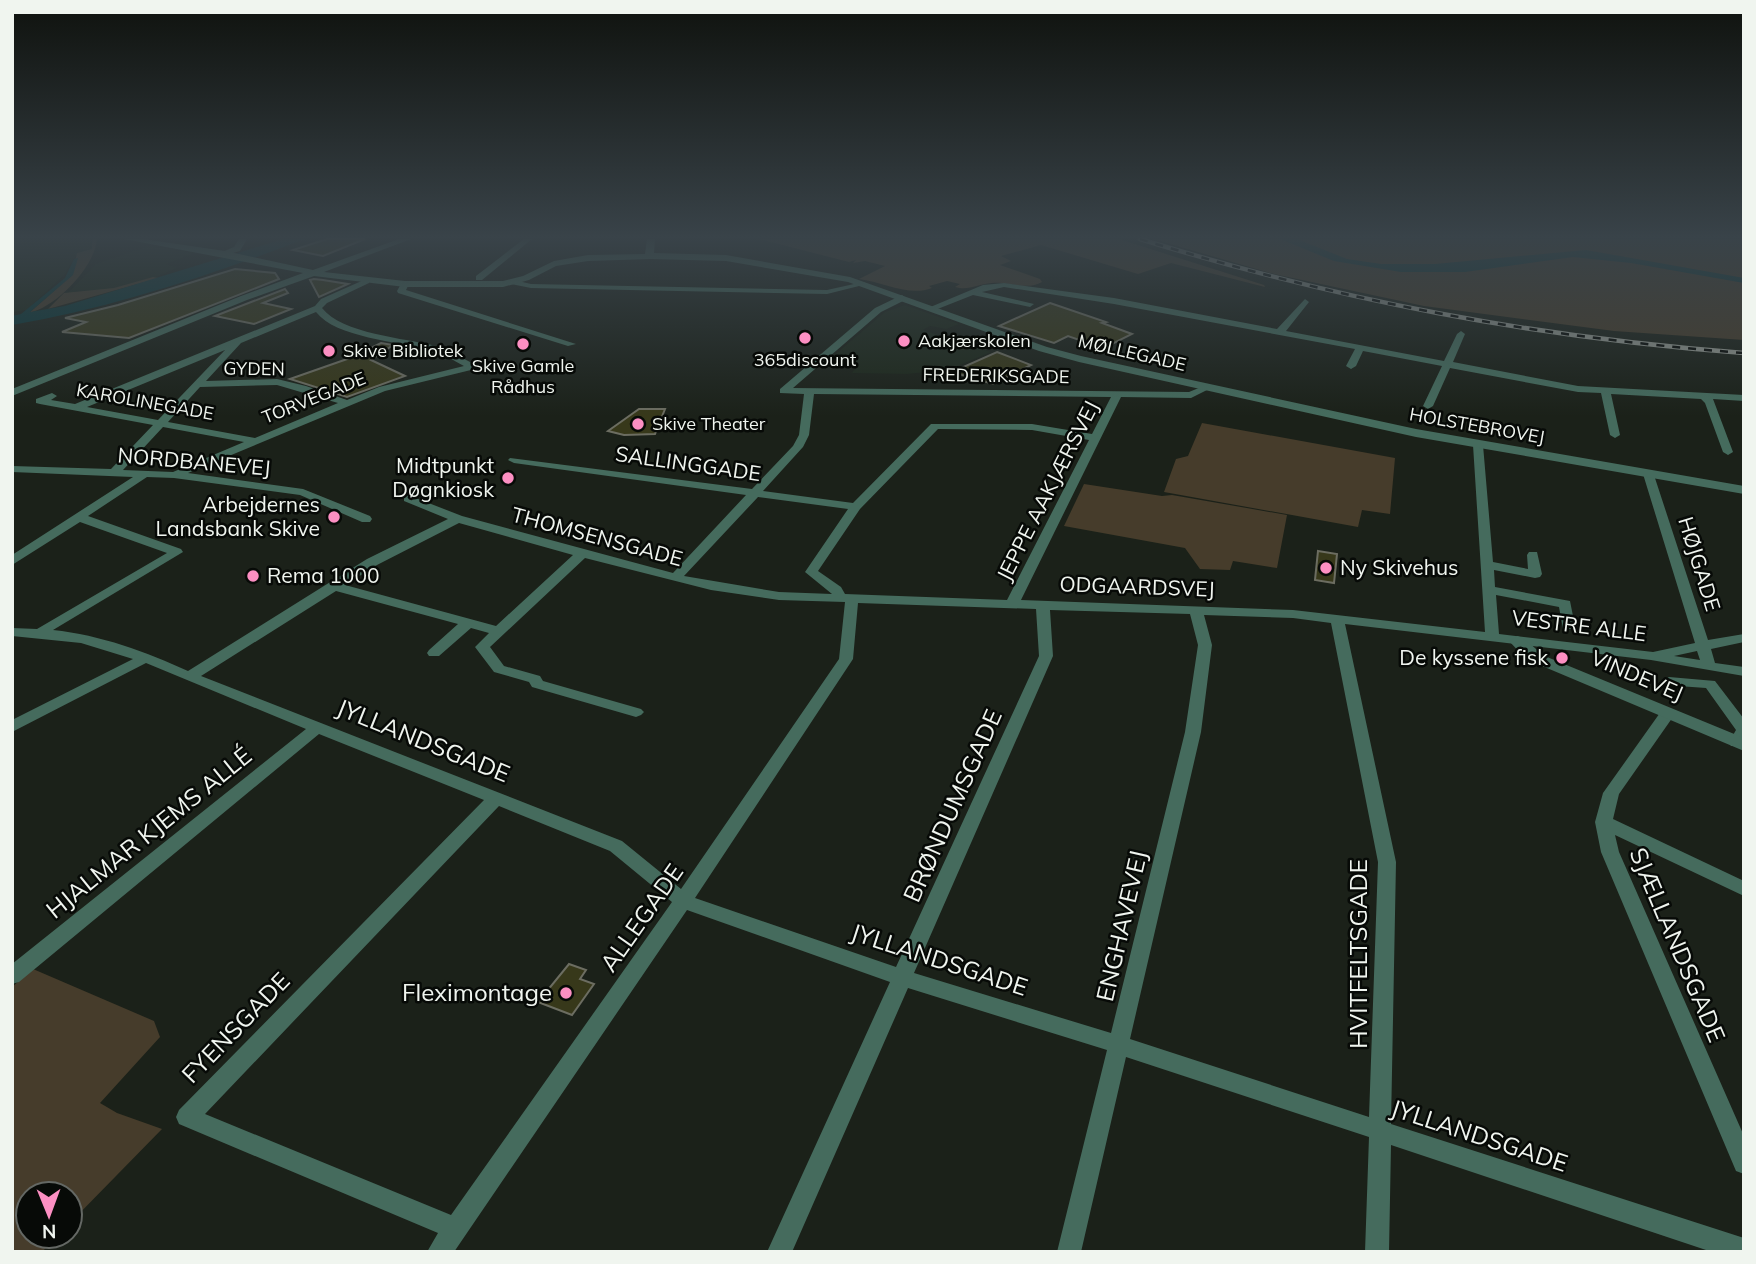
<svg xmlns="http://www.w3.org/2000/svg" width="1756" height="1264" font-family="Mulish,sans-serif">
  <rect width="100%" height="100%" fill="#1b2119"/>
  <path fill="#1d281b" d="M12,239H92L96,248L75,257L65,274L27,310L12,312Z
    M149,246L195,253L166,264L177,268L144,282L122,288L67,294L96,264Z
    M905,305L959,324L946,329L930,326L923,330L991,352L948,370L907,374L852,373L859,363L831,358L885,312Z"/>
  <path fill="#463c2b" d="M92,239H97C95,267 56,307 29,313L72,275L77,253L92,249Z
    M759,239H1119L1264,285L1265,287L1171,263L1138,274L1041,245L1001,256L1011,261L1000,265L1040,279L1042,282C1027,291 1008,281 992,283C977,284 969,291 955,287L960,284L947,281L929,286L932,288C909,297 883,282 859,279L885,266L865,261L853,263L856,260L849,262Z
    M1153,239H1744V340L1614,331L1424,306L1274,274Z
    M153,277L159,278L48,309L64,293L114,288Z
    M1202,423L1395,458L1390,514L1362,510L1358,527L1164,492L1176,459L1188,456Z
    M1084,484L1162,496L1172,495L1287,515L1277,568L1233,561L1230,570L1200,569L1185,548L1064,526Z
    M33,969L154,1021L160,1037L100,1103L117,1113L162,1129L70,1223V1194H28V1236H57L42,1252H12V987Z"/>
  <path fill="#0a383a" d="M283,239H305C211,275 112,308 12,325V316L21,314L65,278L74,259L78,258L73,275L30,312L65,306Z
    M1280,239H1297L1347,259L1381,264H1435L1586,250L1744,278V283L1631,263L1573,257L1465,272H1401L1334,261Z"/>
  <path fill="#37381a" stroke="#6c6d61" stroke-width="2" d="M327,239H365L323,256L293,250Z
    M235,269L275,273L279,279L129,338L62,332L86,322L65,318L118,305Z
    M314,279L323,280L348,284L319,297L310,280Z
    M285,289L288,293L263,303L291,309L254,324L215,316Z
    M1050,303L1106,322L1102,323L1132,334L1112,344L1093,340L1088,343L1068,336L1054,343L999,326Z
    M381,343L393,345L371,360L405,376L347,397L290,379L350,358Z
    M997,352L1031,365L993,384L952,372Z
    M639,409H665L655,434L624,435L608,431Z
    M1318,551L1337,554L1334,583L1315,580Z
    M569,964L586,970L580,979L594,984L572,1015L538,1002Z"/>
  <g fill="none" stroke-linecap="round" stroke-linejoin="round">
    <path fill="#456b5d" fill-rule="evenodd" d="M239,239H247L240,251L222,256V252L234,247Z
      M524,239H532L482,280H476V276Z
      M366,279H369V283L327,303L322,308C342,334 405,338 436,346C450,350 463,358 475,365V369L385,391L188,473L303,489L370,516L372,519L370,522H362L300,495L174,478L147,477L88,516L181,549L183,552L53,630C101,635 146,652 188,671L367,559L448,519L404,501V497L408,495L462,516L673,573L746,495L514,463L508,460L510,458L752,489L793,446L799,435L804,394L780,393V389L875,308L902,295L906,298L905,300L881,312L793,388L1189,392L1206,385L1211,388L1191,398L1121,397L1021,600L1293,610L1485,632L1473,445L1478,442L1483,445L1493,562L1528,569L1527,555L1529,552H1537L1542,574L1540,577L1535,578L1494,570L1495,587L1570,601L1575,626L1573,629H1563L1559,607L1496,595L1499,634L1653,652L1695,643L1643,474L1645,472H1653L1708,640L1744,634V642L1711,649L1715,663L1744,667V676L1651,660L1345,624L1396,862L1391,1124L1744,1238V1252H1712L1391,1145L1389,1252H1365L1369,1137L1126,1057L1081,1252H1057L1107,1050L908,988L792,1252H767L890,982L687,910L454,1252H427L438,1233L179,1124L176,1117L179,1110L484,800L319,734L19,982L12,984V964L306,729L146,663L12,732V720L133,659L81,643L12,636V628L37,629L167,553L80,522L12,565V555L133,477L12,472V466L111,469L153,425L40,404L36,403V399L52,393L57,396L51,400L75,404L315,306L321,299ZM316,312C336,338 398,341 429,350C442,353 453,360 464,366L379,387L347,400L306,386L277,379L206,381L241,343ZM225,350L158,420L87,407ZM277,385L338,403L255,438L168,422L200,387ZM814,394L1111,397L1092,434L1032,424H931L853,503L763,491L803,447L809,435ZM163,427L244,442L173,472L123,470ZM938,429L1032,430L1089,440L1007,600L845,594L841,587L818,571L860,509ZM758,497L848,509L805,572L832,594L779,592L684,576ZM459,523L573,555L496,626L345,585L377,565ZM585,558L711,590L779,600L845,602L839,659L681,889L622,841L201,676L336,591L458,624L429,650L427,653L429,656H439L471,628L489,633L475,647L494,672L529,682L532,687L636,717L641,715L644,712L641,709L543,681L540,676L504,666L490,647ZM858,603L1036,609L1039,656L896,967L695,898L853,659ZM1050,610L1190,614L1198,645L1185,732L1111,1033L914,973L1053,656ZM1204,615L1293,618L1331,623L1378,862L1369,1117L1130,1039L1201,732L1212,645ZM1697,651L1700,660L1674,656ZM499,806L610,851L672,902L451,1215L205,1114Z
      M514,280L531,284L827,290L863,282L867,284L827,294L531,288L511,284L510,282Z
      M402,282L409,284L406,290L576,344L568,346L398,293L397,291Z
      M1004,283L1114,298L1277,329L1305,299L1309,302L1286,331L1444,361L1457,334L1461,331L1465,334L1453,362L1578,386L1744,395V401L1713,399L1733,452L1728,455L1723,452L1705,403L1701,399L1611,394L1620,435L1615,438L1610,435L1601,393L1578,392L1450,368L1433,406L1428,409L1423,406L1442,366L1363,351L1356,366L1351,369L1346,366L1355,349L1114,304L1004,287L982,292L1034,304L1030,307L973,295L935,310L928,308L983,285Z
      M1669,677L1715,681L1744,719L1743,746H1731L1729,742L1736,730L1706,688L1664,685L1662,682Z
      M1667,709L1675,714L1619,794L1613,819L1744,881V896L1615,835L1619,852L1744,1136V1174L1736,1171L1601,852L1595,822L1603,793L1662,710Z"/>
    <path fill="#456b5d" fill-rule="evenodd" d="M124,239H143L225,251L313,270L399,239H411L324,272L405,281H503L523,276L554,261L588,255L645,254L647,239H655L654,253L726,255L850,277L1047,347L1081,356L1416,429L1744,486V494L1416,437L1079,362L1039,351L848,282L726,261L651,259L588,261L556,266L529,280L503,287H405L314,276L247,300L12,396V389L241,296L303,273Z
      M1517,636C1528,639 1536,651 1547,657L1744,738V751L1535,663L1524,657L1509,641Z"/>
    <g stroke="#8f948d" stroke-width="4.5">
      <path id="rail" d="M1140,239C1341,301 1534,337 1744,353"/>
    </g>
    <use href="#rail" stroke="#070a07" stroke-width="2.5" stroke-dasharray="8" stroke-linecap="butt"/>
  </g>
  <linearGradient id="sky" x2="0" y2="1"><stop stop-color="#0f120e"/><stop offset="0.57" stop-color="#394349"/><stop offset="1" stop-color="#394349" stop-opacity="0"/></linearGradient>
  <rect width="1756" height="416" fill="url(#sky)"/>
  <g fill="#fc8fc2" stroke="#070a07" stroke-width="2.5">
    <circle cx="805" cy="338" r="7"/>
    <circle cx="904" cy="341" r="7"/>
    <circle cx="523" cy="344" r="7"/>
    <circle cx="329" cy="351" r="7"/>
    <circle cx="638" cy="424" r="7"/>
    <circle cx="508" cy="478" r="7"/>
    <circle cx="334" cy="517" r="7"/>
    <circle cx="1326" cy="568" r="7"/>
    <circle cx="253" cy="576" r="7"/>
    <circle cx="1562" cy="658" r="7"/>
    <circle cx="566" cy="993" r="7"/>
  </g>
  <g text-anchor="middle" stroke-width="5" stroke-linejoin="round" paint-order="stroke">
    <g font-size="18" fill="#f0f5ef" stroke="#070a07" text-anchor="start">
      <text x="918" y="347">Aakjærskolen</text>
      <text x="343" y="357">Skive Bibliotek</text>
      <text x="805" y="366" text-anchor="middle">365discount</text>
      <text x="523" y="372" text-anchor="middle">Skive Gamle<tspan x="523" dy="21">Rådhus</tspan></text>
      <text x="652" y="430">Skive Theater</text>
    </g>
    <g font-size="18" fill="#f0f5ef" stroke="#070a07">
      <text transform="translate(1132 353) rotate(13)" y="6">MØLLEGADE</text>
      <text transform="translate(254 369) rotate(1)" y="6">GYDEN</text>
      <text transform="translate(996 376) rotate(1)" y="6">FREDERIKSGADE</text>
      <text transform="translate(314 398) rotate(-22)" y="6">TORVEGADE</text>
      <text transform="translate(145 402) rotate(10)" y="6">KAROLINEGADE</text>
      <text transform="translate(1477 426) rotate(10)" y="6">HOLSTEBROVEJ</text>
    </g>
    <g font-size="21" fill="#f0f5ef" stroke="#070a07">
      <text transform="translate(194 462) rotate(5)" y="7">NORDBANEVEJ</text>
      <text transform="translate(688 464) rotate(8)" y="7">SALLINGGADE</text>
      <text transform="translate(1048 491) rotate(-63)" y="7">JEPPE AAKJÆRSVEJ</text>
      <text transform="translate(597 537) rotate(15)" y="7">THOMSENSGADE</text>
      <text transform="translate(1699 564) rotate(73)" y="7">HØJGADE</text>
      <text transform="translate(1137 587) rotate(2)" y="7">ODGAARDSVEJ</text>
      <text transform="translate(1579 626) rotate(7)" y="7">VESTRE ALLE</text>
      <text transform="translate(1637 676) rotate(23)" y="7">VINDEVEJ</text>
    </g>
    <g font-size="21" fill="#f0f5ef" stroke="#070a07" text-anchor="end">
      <text x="494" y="473">Midtpunkt<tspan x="494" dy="24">Døgnkiosk</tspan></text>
      <text x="320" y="512">Arbejdernes<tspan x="320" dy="24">Landsbank Skive</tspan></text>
      <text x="1340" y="575" text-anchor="start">Ny Skivehus</text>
      <text x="267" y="583" text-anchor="start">Rema 1000</text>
      <text x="1548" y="665">De kyssene fisk</text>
    </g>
    <g font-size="24" fill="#f0f5ef" stroke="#070a07">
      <text transform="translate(423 741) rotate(22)" y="8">JYLLANDSGADE</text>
      <text transform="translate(953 806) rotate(-66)" y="8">BRØNDUMSGADE</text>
      <text transform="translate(149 833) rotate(-39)" y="8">HJALMAR KJEMS ALLÉ</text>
      <text transform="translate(642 918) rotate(-55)" y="8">ALLEGADE</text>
      <text transform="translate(1122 926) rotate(-77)" y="8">ENGHAVEVEJ</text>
      <text transform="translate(1677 945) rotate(67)" y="8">SJÆLLANDSGADE</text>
      <text transform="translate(1359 954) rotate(-90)" y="8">HVITFELTSGADE</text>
      <text transform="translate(939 960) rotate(18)" y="8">JYLLANDSGADE</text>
      <text transform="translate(236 1028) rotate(-46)" y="8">FYENSGADE</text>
      <text transform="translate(1479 1136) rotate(18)" y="8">JYLLANDSGADE</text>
    </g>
    <g font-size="24" fill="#f0f5ef" stroke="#070a07" text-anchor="end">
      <text x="552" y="1001">Fleximontage</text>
    </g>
  </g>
  <rect width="1756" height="1264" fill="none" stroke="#f0f5ef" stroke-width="28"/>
  <g transform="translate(49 1215) rotate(179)"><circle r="33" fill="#070a07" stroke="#646864" stroke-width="2"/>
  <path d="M0-5L12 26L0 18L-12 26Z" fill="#fc8fc2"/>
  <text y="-10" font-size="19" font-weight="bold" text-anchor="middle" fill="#f0f5ef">N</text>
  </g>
</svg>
